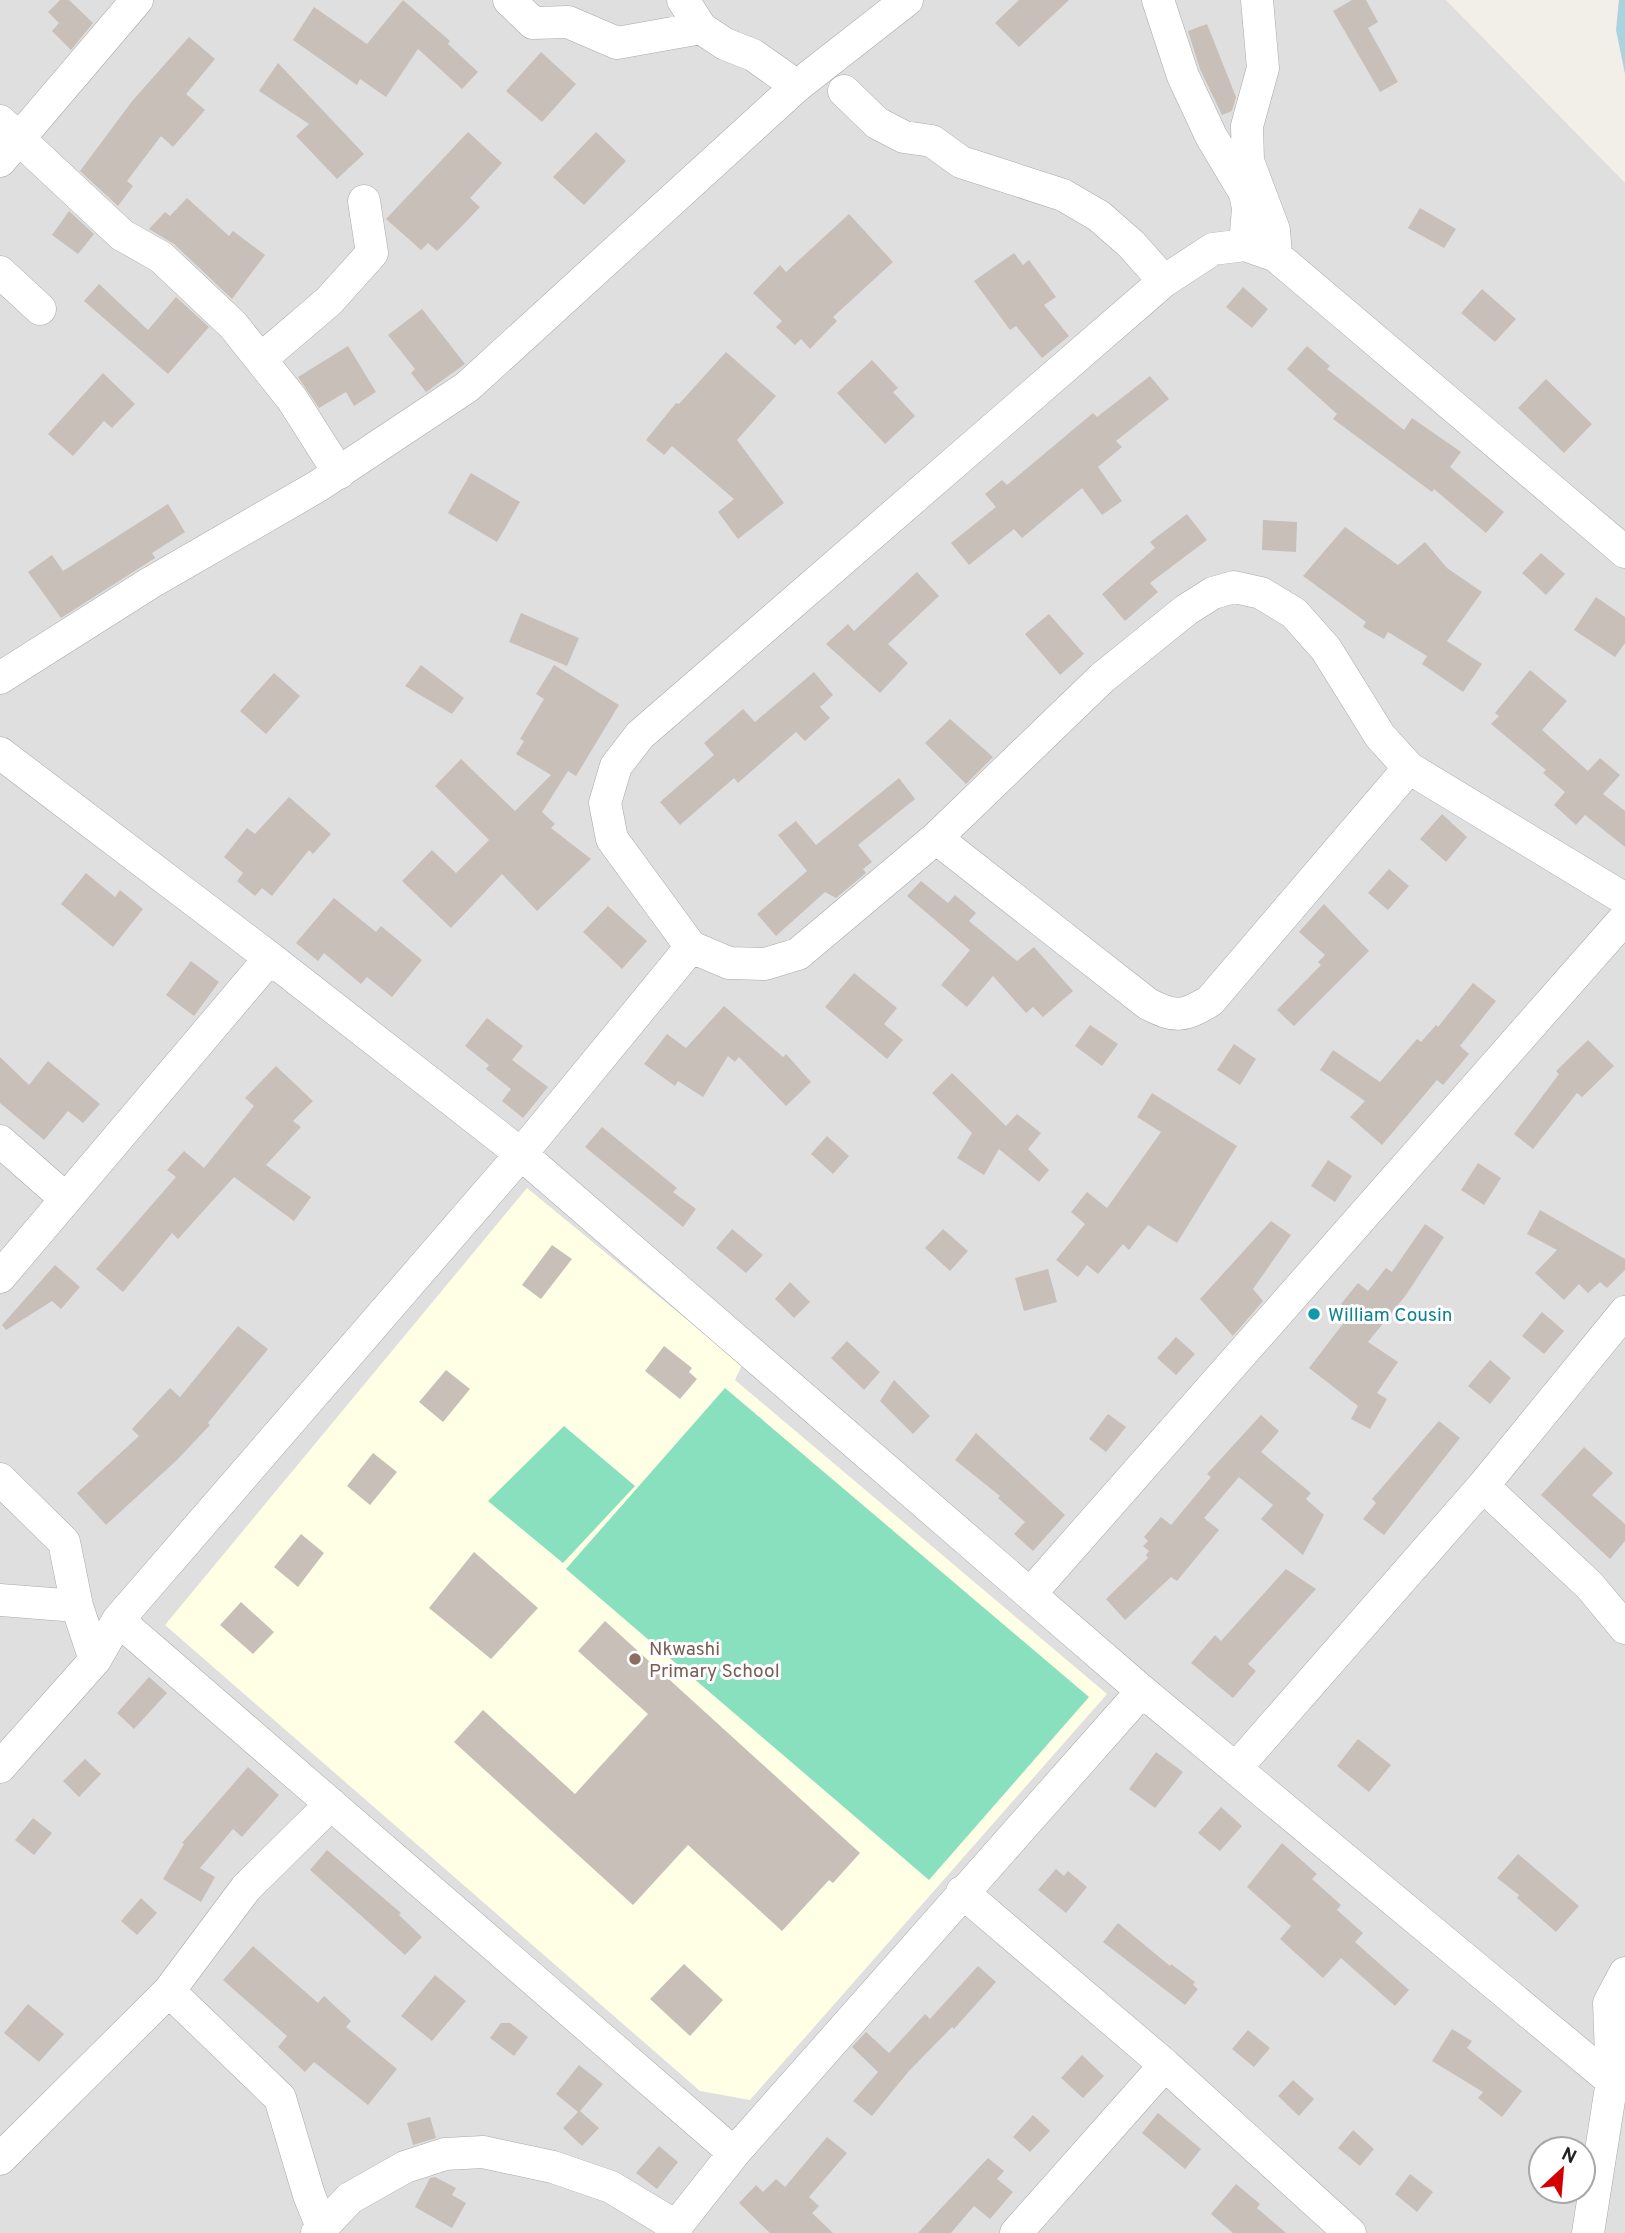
<svg xmlns="http://www.w3.org/2000/svg" width="1625" height="2233" font-family="Overpass,sans-serif">
  <rect width="100%" height="100%" fill="#f2efe9"/>
  <path fill="#e0dfdf" fill-rule="evenodd" d="M0,0H1446L1625,183V2233H0ZM1541,2149H1583V2191H1541Z"/>
  <path fill="#ffffe5" d="M527,1188L742,1365L735,1380L1107,1694L750,2100L700,2091L165,1625Z"/>
  <path fill="#88e0be" d="M725,1388L1089,1697L929,1880L566,1569Z
    M564,1426L635,1486L563,1563L488,1501Z"/>
  <path fill="#aad3df" d="M1619,0H1625V74L1616,30Z"/>
  <path fill="#c7bfb8" d="M60,0H69L93,23L71,50L52,31L59,23L48,12Z
    M403,0L450,41L448,44L478,72L462,89L418,49L386,97L360,79L357,85L293,40L314,7L367,44Z
    M1019,0H1069L1019,47L995,23Z
    M1352,0H1366L1378,22L1368,28L1398,82L1380,92L1333,11Z
    M1207,24L1236,97L1232,111L1222,115L1200,69L1188,31Z
    M189,37L215,59L186,94L205,110L173,147L161,136L127,181L133,186L118,206L80,171L133,100Z
    M541,52L576,84L542,122L506,91Z
    M278,63L364,154L337,179L296,136L309,124L259,91Z
    M468,132L502,163L470,198L480,207L464,224L437,251L428,243L421,250L386,219Z
    M596,132L626,161L584,205L553,177Z
    M187,198L229,236L233,231L265,255L232,299L174,244L149,229L165,212L170,216Z
    M1420,208L1456,229L1444,248L1408,228Z
    M69,211L94,234L78,254L52,235Z
    M849,214L893,262L833,317L837,321L810,349L801,339L795,345L776,327L782,321L753,293L780,265L786,272Z
    M1014,253L1023,265L1029,260L1056,297L1044,305L1069,336L1042,358L1016,326L1010,330L974,281Z
    M99,284L148,330L176,297L209,327L168,374L84,301Z
    M1243,287L1268,309L1252,328L1226,307Z
    M1482,289L1516,319L1495,342L1461,313Z
    M422,309L465,364L426,392L411,373L415,369L388,335Z
    M348,346L376,392L354,406L346,392L319,408L298,377Z
    M1307,346L1330,366L1327,369L1404,430L1412,418L1461,452L1450,467L1504,512L1486,533L1434,489L1432,492L1333,419L1337,414L1287,369Z
    M726,352L776,396L737,440L784,503L738,539L718,512L734,499L672,446L664,455L646,440L676,403L679,404Z
    M872,360L898,388L893,392L915,416L885,444L837,393Z
    M103,373L135,404L112,428L104,421L73,456L48,434Z
    M1150,376L1169,399L1116,441L1122,447L1098,467L1122,501L1102,515L1082,488L1022,538L1014,529L969,565L951,543L996,507L985,494L1002,480L1007,485L1093,413L1097,417Z
    M1546,379L1592,424L1564,453L1518,408Z
    M471,473L520,502L497,542L448,513Z
    M168,504L185,532L152,553L155,558L61,618L28,572L52,555L63,571Z
    M1187,514L1207,540L1150,583L1158,592L1125,621L1102,594L1155,548L1150,542Z
    M1263,520L1297,522L1296,552L1262,550Z
    M1345,527L1398,565L1425,542L1447,568L1482,592L1447,641L1482,664L1463,692L1422,664L1427,656L1388,632L1384,639L1363,627L1366,622L1303,576Z
    M1541,553L1565,574L1546,595L1522,573Z
    M917,572L939,596L888,644L908,663L880,693L826,644L848,624L854,631Z
    M1596,597L1625,617V643L1615,657L1574,630Z
    M521,613L579,638L567,666L509,642Z
    M1049,614L1084,654L1060,675L1025,634Z
    M421,665L464,698L452,714L405,686Z
    M554,665L619,705L576,776L568,771L542,812L555,824L551,828L591,859L537,911L502,874L451,928L402,881L432,850L456,873L489,840L435,786L461,759L515,811L551,775L516,754L524,741L520,739L544,699L536,694Z
    M1530,670L1567,701L1542,730L1588,771L1600,758L1620,775L1603,794L1625,811V847L1585,815L1576,825L1554,805L1565,792L1543,773L1546,770L1491,724L1499,716L1495,713Z
    M814,672L833,695L820,707L830,718L805,741L796,732L738,783L734,778L680,825L660,802L714,755L704,743L743,709L755,722Z
    M274,673L300,696L266,734L240,711Z
    M950,719L993,757L966,784L925,743Z
    M899,778L915,799L858,845L872,862L863,869L866,873L836,898L825,892L776,936L757,914L807,871L778,835L796,821L816,845Z
    M289,797L331,834L313,854L309,850L272,896L262,888L255,896L237,881L243,873L224,857L247,828L255,834Z
    M1442,814L1467,837L1446,862L1420,839Z
    M1389,869L1409,886L1388,910L1368,893Z
    M86,873L115,897L120,890L143,909L113,947L61,904Z
    M921,881L948,903L955,895L976,913L969,921L1017,961L1034,947L1073,991L1043,1017L1033,1007L1026,1013L993,976L967,1007L941,985L970,950L907,896Z
    M334,898L376,932L381,926L422,960L392,997L367,977L361,984L324,953L318,961L296,943Z
    M1324,904L1369,951L1294,1026L1277,1010L1321,965L1318,962L1325,955L1299,932Z
    M608,906L647,941L622,969L583,932Z
    M191,961L219,982L194,1016L166,995Z
    M854,973L897,1008L884,1024L903,1040L887,1059L825,1007Z
    M1473,983L1496,1001L1460,1046L1469,1054L1443,1085L1437,1080L1382,1145L1350,1117L1365,1101L1320,1070L1333,1050L1380,1082L1417,1039L1421,1042L1436,1025L1438,1027Z
    M724,1006L783,1057L786,1054L811,1082L786,1106L739,1057L735,1062L728,1056L703,1097L678,1081L675,1086L644,1064L667,1034L686,1048Z
    M487,1018L523,1046L512,1060L548,1087L523,1118L502,1101L511,1089L486,1069L489,1065L465,1046Z
    M1090,1025L1118,1044L1102,1066L1075,1046Z
    M1588,1040L1614,1066L1582,1097L1577,1093L1533,1149L1514,1134L1559,1074L1556,1071Z
    M1234,1044L1256,1059L1240,1085L1217,1070Z
    M0,1057L29,1085L48,1061L100,1104L83,1123L68,1111L44,1140L0,1103Z
    M276,1066L313,1101L293,1121L301,1127L266,1165L311,1197L294,1221L234,1177L178,1239L172,1233L123,1292L96,1269L176,1177L167,1170L184,1151L204,1168L254,1106L245,1098Z
    M952,1073L1006,1126L1017,1114L1041,1133L1028,1149L1049,1170L1039,1182L999,1149L984,1175L957,1158L972,1133L932,1093Z
    M1152,1093L1237,1146L1177,1243L1148,1225L1129,1250L1123,1244L1098,1274L1087,1265L1078,1277L1056,1260L1085,1224L1071,1212L1087,1192L1107,1208L1161,1132L1137,1117Z
    M602,1127L677,1188L673,1192L696,1209L683,1227L585,1147Z
    M827,1136L849,1156L833,1174L811,1154Z
    M1328,1160L1352,1176L1335,1202L1311,1186Z
    M1478,1163L1501,1178L1484,1205L1461,1190Z
    M1540,1210L1625,1259V1270L1607,1288L1600,1282L1588,1293L1579,1284L1564,1300L1535,1273L1557,1250L1527,1234Z
    M1271,1221L1291,1235L1253,1289L1263,1301L1233,1336L1200,1299Z
    M1425,1224L1444,1237L1406,1295L1368,1342L1398,1362L1377,1393L1387,1399L1370,1429L1351,1419L1358,1406L1309,1368L1352,1312L1341,1304L1358,1283L1368,1291L1386,1268L1392,1272Z
    M732,1229L763,1255L746,1273L716,1248Z
    M943,1229L968,1251L950,1271L925,1248Z
    M552,1245L572,1259L541,1299L522,1285Z
    M55,1265L80,1287L61,1309L52,1301L6,1330L2,1325Z
    M1048,1269L1057,1302L1024,1311L1015,1278Z
    M790,1282L810,1302L794,1318L775,1299Z
    M1542,1312L1564,1331L1544,1354L1522,1336Z
    M238,1326L268,1349L208,1423L210,1425L177,1460L106,1525L77,1493L139,1436L132,1429L170,1388L180,1397Z
    M1176,1337L1195,1354L1176,1375L1157,1358Z
    M847,1341L880,1372L864,1390L831,1358Z
    M664,1346L692,1368L689,1372L697,1379L680,1399L645,1371Z
    M1490,1360L1511,1378L1490,1404L1468,1386Z
    M446,1370L470,1389L443,1422L419,1402Z
    M894,1380L930,1416L913,1434L880,1401Z
    M1108,1414L1126,1427L1106,1452L1089,1439Z
    M1261,1415L1279,1431L1261,1452L1311,1493L1306,1499L1324,1515L1303,1555L1261,1519L1273,1505L1239,1477L1204,1518L1219,1530L1177,1581L1171,1577L1125,1620L1106,1599L1148,1558L1146,1555L1149,1551L1143,1546L1148,1541L1144,1537L1161,1517L1171,1525L1211,1477L1207,1474Z
    M1439,1421L1460,1438L1384,1535L1363,1519L1376,1503L1372,1499Z
    M976,1433L1065,1515L1033,1551L1014,1534L1025,1522L998,1498L1000,1496L955,1460Z
    M1584,1447L1613,1473L1592,1495L1625,1524V1541L1610,1559L1541,1495Z
    M373,1453L397,1472L370,1505L347,1486Z
    M301,1534L324,1553L298,1587L274,1567Z
    M474,1552L538,1608L491,1659L429,1608Z
    M1286,1569L1316,1589L1248,1664L1256,1671L1233,1698L1191,1663L1215,1635L1221,1641Z
    M241,1602L274,1632L253,1654L220,1625Z
    M605,1621L860,1853L833,1883L829,1880L782,1931L688,1845L633,1905L454,1742L483,1710L575,1794L648,1714L578,1651Z
    M149,1677L167,1693L134,1729L117,1713Z
    M1358,1739L1391,1765L1369,1792L1337,1766Z
    M1156,1752L1183,1772L1155,1808L1129,1789Z
    M85,1759L101,1774L79,1797L63,1781Z
    M248,1767L279,1795L242,1837L233,1829L200,1868L215,1877L201,1902L163,1879L184,1844L182,1843Z
    M1221,1807L1242,1826L1220,1851L1198,1833Z
    M33,1818L52,1833L34,1855L15,1840Z
    M1282,1843L1317,1874L1312,1879L1341,1905L1337,1910L1363,1933L1355,1942L1409,1990L1395,2006L1341,1958L1323,1978L1280,1939L1291,1926L1247,1887Z
    M327,1850L401,1913L399,1915L422,1937L405,1955L310,1870Z
    M1518,1854L1579,1906L1556,1932L1517,1898L1519,1895L1497,1878Z
    M1056,1869L1064,1876L1068,1871L1087,1887L1066,1913L1038,1890Z
    M141,1898L157,1913L137,1935L121,1921Z
    M1118,1923L1170,1966L1171,1964L1195,1982L1193,1985L1198,1989L1185,2005L1103,1942Z
    M253,1946L318,2003L324,1996L351,2021L346,2027L397,2069L368,2105L314,2062L305,2072L278,2047L287,2036L223,1980Z
    M684,1964L723,2000L690,2036L650,1999Z
    M978,1966L996,1982L954,2029L952,2027L909,2071L872,2116L853,2101L878,2072L852,2047L866,2032L889,2053L925,2014L930,2019Z
    M435,1975L466,2001L432,2041L401,2016Z
    M28,2004L64,2034L39,2062L4,2033Z
    M501,2023H510L528,2037L514,2056L490,2038Z
    M1452,2029L1472,2041L1467,2048L1522,2091L1502,2117L1478,2098L1483,2092L1432,2061Z
    M1248,2030L1270,2048L1254,2067L1232,2049Z
    M1082,2055L1104,2076L1083,2098L1061,2078Z
    M579,2065L603,2084L580,2111L599,2128L582,2146L563,2128L578,2112L556,2094Z
    M1293,2080L1314,2099L1299,2116L1278,2096Z
    M1158,2113L1201,2149L1185,2169L1142,2133Z
    M1033,2115L1050,2131L1030,2152L1013,2137Z
    M430,2117L436,2138L413,2145L407,2123Z
    M1353,2130L1374,2149L1360,2166L1338,2148Z
    M827,2137L847,2153L809,2197L819,2206L812,2213L833,2233H770L739,2203L756,2185L763,2192L776,2179L785,2187Z
    M659,2146L678,2162L657,2189L636,2173Z
    M988,2158L1004,2171L997,2179L1013,2192L990,2219L974,2206L951,2233H918Z
    M1410,2174L1433,2192L1417,2212L1395,2194Z
    M435,2177L456,2188L452,2195L466,2203L452,2228L415,2207L430,2178Z
    M1236,2184L1260,2204L1257,2208L1286,2233H1233L1211,2214Z"/>
  <g fill="none" stroke-linecap="round" stroke-linejoin="round">
    <g stroke="#a9a9a9" stroke-width="33">
      <path id="minor" d="M509,0L533,23L568,22L617,43L701,28
        M683,0L701,28L725,44L753,55L797,86
        M1158,0L1183,76L1211,136L1245,193L1248,208L1245,245
        M1257,0L1263,68L1247,126L1248,161L1274,230L1276,256
        M844,91L877,123L904,137L932,141L961,162L1063,195L1099,216L1131,244L1164,281
        M0,121L122,235L161,257L233,325L292,399L339,473
        M0,161L137,0
        M0,272L40,309
        M261,359L329,301L372,253L364,201
        M1625,552L1276,256L1245,245L1213,249L1164,281L640,735L616,766L605,803L612,839L691,947L729,963L765,964L798,954L936,838L1102,678L1186,610L1213,593L1234,587L1261,593L1294,613L1326,649L1380,736L1409,768L1625,899
        M0,678L150,583L318,486L467,387L797,86L907,0
        M0,753L270,958L521,1154L1142,1691L1612,2081L1588,2233
        M936,838L1148,1004C1176,1018 1183,1017 1210,1001L1409,768
        M0,1141L66,1199
        M0,1277L270,958
        M0,1479L64,1542L77,1606L95,1660
        M1483,1486L1590,1586L1625,1628
        M1031,1593L1625,918
        M0,1600L77,1606
        M118,1620L734,2153
        M0,1767L95,1660L118,1620L521,1154L691,947
        M1237,1767L1483,1486L1625,1312
        M962,1892L1165,2065L1350,2233
        M169,1991L280,2098L309,2195L322,2227
        M1612,2081L1609,2003L1625,1973
        M0,2159L169,1991L246,1888L331,1804
        M317,2233L350,2198L405,2167L445,2154L483,2152L553,2167L611,2187L677,2227
        M671,2233L734,2153L1142,1691
        M1016,2233L1165,2065"/>
    </g>
    <use href="#minor" stroke="#fff" stroke-width="32"/>
  </g>
  <circle fill="#0f9aa8" stroke="#fff" stroke-width="2.5" cx="1314" cy="1314" r="7"/>
  <circle fill="#8d6e63" stroke="#fff" stroke-width="2.5" cx="635" cy="1659" r="7"/>
  <g text-anchor="middle" stroke-width="6" stroke-linejoin="round" paint-order="stroke">
    <g font-size="19" fill="#0d838f" stroke="#fff" text-anchor="start">
      <text x="1328" y="1321">William Cousin</text>
    </g>
    <g font-size="19" fill="#785e54" stroke="#fff" text-anchor="start">
      <text x="649" y="1655">Nkwashi<tspan x="649" dy="22">Primary School</tspan></text>
    </g>
  </g>
  <g transform="translate(1562 2170) rotate(26)"><circle r="33" fill="#ffffff" stroke="#a7a7a7" stroke-width="2"/>
  <path d="M0-5L12 26L0 18L-12 26Z" fill="#d40000"/>
  <text y="-10" font-size="19" font-weight="bold" text-anchor="middle" fill="#222222">N</text>
  </g>
</svg>
